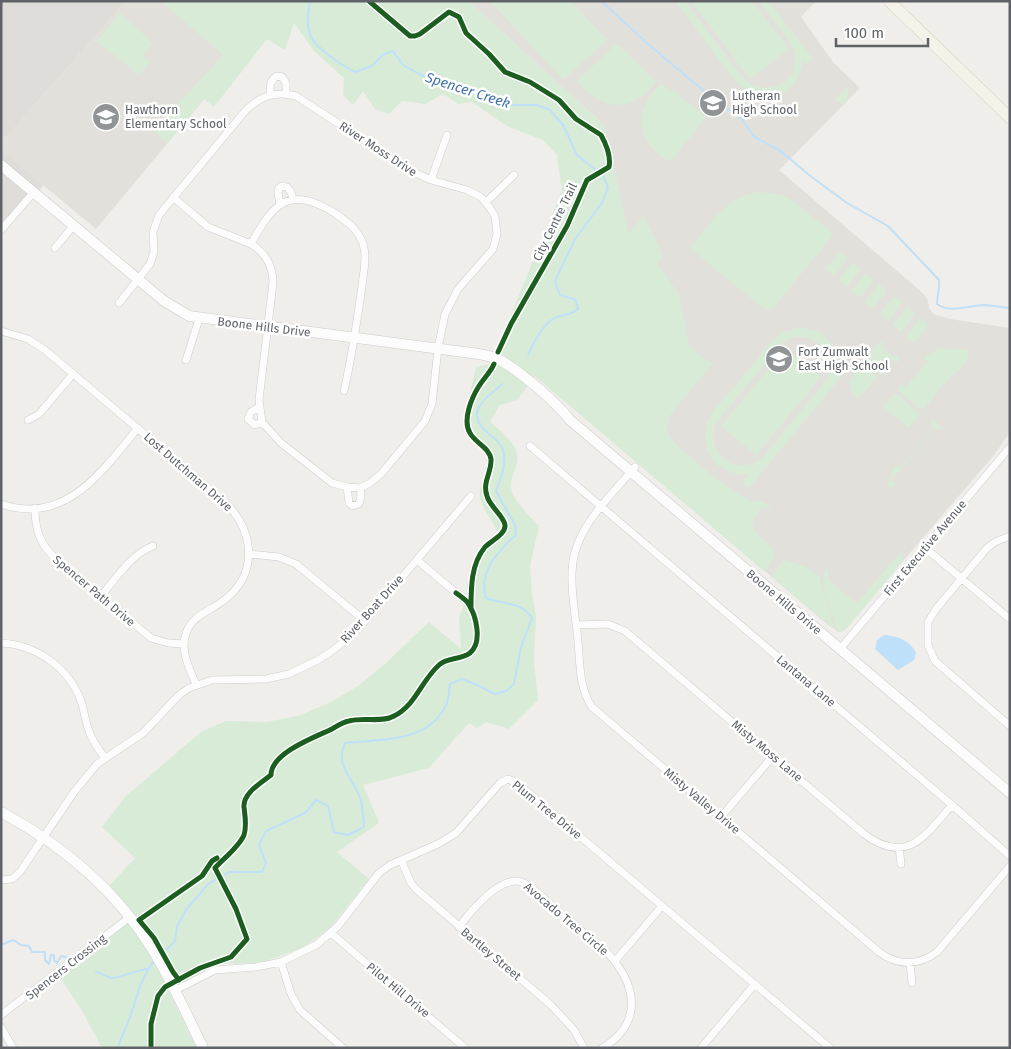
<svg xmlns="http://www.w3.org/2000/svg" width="1011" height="1049" font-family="'Fira Sans',sans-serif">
  <rect width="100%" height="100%" fill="#efeeea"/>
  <path fill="#dfddda" d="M1,1H126L7,136L1,140Z
    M1,150L44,185L1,236Z"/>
  <path fill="#e2e0da" d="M126,1H286L96,229L1,150V140L7,136Z
    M468,1H816L801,17L833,62L860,88L779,170L924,294L928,301L929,308L933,314L950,319L1010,328V432L994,455L843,631L838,632L827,624L535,376L604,125Z"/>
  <path fill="#d8ebd6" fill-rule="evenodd" d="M161,1H468L604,125L629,234L644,215L663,256L658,264L679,294L689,347L712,364L670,415L667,428L668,434L675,444L721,483L752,502L762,501L773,508H763C737,530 766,536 775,554L772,561L764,571L535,376L517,400L500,405L490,421C497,428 513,441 516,450C521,463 512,472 511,484C509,497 530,517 539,526L530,566L532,595L536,615L534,660L538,700L509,729L486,722L477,728L469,723L429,768L363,785L379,823L337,852L369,879L329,929L302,948L268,960L255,963L220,964L209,968L168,990L197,1048H102L81,1009L60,977L136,917L109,886L135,858L102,827L125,797L201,732L226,721L266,722L298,716L331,702L358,686L387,662L429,622L461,649L459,617L467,597V585L471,567L477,555L486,543L497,533C495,520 480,510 480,495C479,484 488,473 488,462C488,448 473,445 468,435C460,421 473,384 476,367L491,364L562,190L557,155L543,140L507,126L472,102L459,104L443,94L425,104L402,101L389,114L375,109L363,91L353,105L343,95L344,78L313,50L294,23L285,50L267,39L214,107L204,99L167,144L154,130L223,55Z
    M490,1H571L607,40L563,80Z
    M675,1H685L744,79C766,99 802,82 794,52C790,38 768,14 758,1H769L813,59L807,64L803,61L798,78L792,86L785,92L766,97L748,92L734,80Z
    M691,1H752L789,49L750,79Z
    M120,13L153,43L142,56L150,62L139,75L97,41Z
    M615,45H619L656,82C651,90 643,96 635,100C612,113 593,98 576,82Z
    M661,84L679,95L704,115L705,119L670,162C636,142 631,112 661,84Z
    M846,88L849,89L845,105L835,100Z
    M758,192L779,194L790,199L834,234L773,308L764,309L690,248C711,223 725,198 758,192Z
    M840,252L848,258L834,276L825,269Z
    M853,262L861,269L847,287L838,280Z
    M866,273L874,280L860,298L851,291Z
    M879,284L887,291L873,308L864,302Z
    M894,296L902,303L888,321L880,314Z
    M907,307L915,314L901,332L893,325Z
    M920,318L928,325L914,343L906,336Z
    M796,328C813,327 829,334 836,351C840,360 837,364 846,371L749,488L742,482L748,474C714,478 694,443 711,414L774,339L782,333ZM795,337C819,335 836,355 828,378L762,458C737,478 705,454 715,424L778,348L785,341Z
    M881,342L884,343L882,348L894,357L898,355L899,359L897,363L891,359L887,364L892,369L890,372L886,369L880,375L863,361L878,344Z
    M786,348L821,377L756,455L721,426Z
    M938,348L967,350C973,359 961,368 954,376L952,374L924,409L922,407L920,409L897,390L902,384L906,387L928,361L924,358Z
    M861,364L877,377L858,399L851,392L849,381Z
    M895,393L920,413L909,428L883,407Z
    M933,420L942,428L940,431L935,428L891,480L895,485L890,488L887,485L895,466L900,468L934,427L930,423Z
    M903,549L902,557L904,560L849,626L843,631L839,632C832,613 817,588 826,568L828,570V578L831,582L854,601L858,602Z
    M784,560L804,566L820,577L826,602L836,630L773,578V573Z"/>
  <path fill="#bfe0f9" d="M884,635C897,636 910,640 916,653L914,660L898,670L875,649L877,640Z"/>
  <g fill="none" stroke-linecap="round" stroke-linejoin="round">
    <path stroke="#bfe0f9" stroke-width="2" d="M310,1C308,13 306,26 311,37C317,49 343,66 355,72L372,66L382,55L393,51L403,65L421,75L487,95L512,105H537L550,110L563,125L577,155L603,176L608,187L602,203L575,239L555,281L560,295L576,300L578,309C570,316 561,314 553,319C541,327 534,343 528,355
      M601,1L648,44L712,98L742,119L753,136L782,152L809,175L847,203L888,226L939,280C940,289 937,295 937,304C950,314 970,305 985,305C993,306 1002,307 1010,308
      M1,945L13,940L21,945L29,946L32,952H45V960L49,964L51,955H54V960L57,963L61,956L69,958
      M160,956L175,941L177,926L186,910L208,884L229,872H262L266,863L259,845L266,831L305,813L316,800L328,806L334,832L348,835L364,827C363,817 363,803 359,795C351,776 335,765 345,743C381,739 430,743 447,703C449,697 449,690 450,684L462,679L477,685L495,694L506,691L514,684L521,647L532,618C520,601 505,605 486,598C478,572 498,551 516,535L515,525L496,491C501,477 507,464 503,450C501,443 496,439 490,435C463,413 483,401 502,384
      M96,972C102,973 106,976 111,978C115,979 139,970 146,969
      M118,1048C120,1038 125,1031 128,1022C137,1001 139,979 154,961"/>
    <g stroke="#cbcccc" stroke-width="8">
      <path id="street" d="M270,94C270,86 270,80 277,76L282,77L286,83V94
        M431,180L447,135
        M486,202L514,175
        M280,205L278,193L279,188L282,186L287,187L291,192L293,199
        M1,230L34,192
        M251,244C274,201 291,185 336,214C349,223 361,232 364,248C367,260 363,274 362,286C357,322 352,356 344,391
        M55,248L74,225
        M119,303L150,264L154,252L153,232L159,215L241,116C256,98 272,90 296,96L413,172L431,180L467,190L481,197L490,208L495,216L497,234L493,249L458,289L445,314L438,348L432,404L425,421L381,474L370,483L360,488L347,487L332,483L281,443L262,422L259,400L273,283C273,266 266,253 251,244L208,227L173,197
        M1,331L28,339L45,350L227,504C255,534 258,575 223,601C208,612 193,615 186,633C180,651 189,668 196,684
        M186,360L199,319
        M259,407L251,412L248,419L255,425L262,422
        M28,420L39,414L73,374
        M530,446L952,805L1010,856
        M635,467C609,498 572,530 572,573C571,595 576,619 578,641C580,663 579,688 592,707L879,952C898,966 918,966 937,952L1010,866
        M347,487L349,503L353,506L359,504L361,496L360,488
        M1,504C66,526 102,471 138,428
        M35,508C35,530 40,545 57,560L151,638L168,643L184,644
        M1010,536L995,542L987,548L936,609L928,622V645L935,661L1010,726
        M925,548L1010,619
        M249,554L279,557L296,564L365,621
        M417,560L456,593
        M100,597C116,579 130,555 153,546
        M576,625L608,624L625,631L864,834C907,866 925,836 952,805
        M1,643C37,645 69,668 81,701C84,710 85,719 88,728C91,739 98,749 105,758
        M840,649L1010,447
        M721,817L773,756
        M899,847L901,864
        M401,860L411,883L416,889L552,1006L574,1030L584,1048
        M1,880L12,879L20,872L74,792L97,764L143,733L179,695L189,688L212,680L266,679L289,674L318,660L332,651L347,639L365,621L471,496
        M459,927C471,911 496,880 518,881C524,882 528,885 532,888C550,903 568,919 585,934C596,943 608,951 616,963C639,994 638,1027 602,1048
        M331,933L465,1048
        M615,961L662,906
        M281,962L291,994L300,1010L343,1048
        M910,963L912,983
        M174,991L215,970L256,967L281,962L316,945L338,926L379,873L390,865L438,844L456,833L500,783L508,779L517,783L830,1048
        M1,1015L130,917
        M1,1027L13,1048
        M701,1048L755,984"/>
    </g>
    <g stroke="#cacacb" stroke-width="11">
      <path id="secondary" d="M1,165L164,301L189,316L479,354C486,355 492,357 498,359C519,370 556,402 570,420L1010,793
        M1,812C62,845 116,890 152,949C172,981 187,1015 203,1048"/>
    </g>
    <g stroke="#d7ceb8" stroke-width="12">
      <path id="primary" d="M889,1L1010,118"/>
    </g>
    <use href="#street" stroke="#fdfcfc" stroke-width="7"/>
    <use href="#secondary" stroke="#fdfcfc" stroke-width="10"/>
    <use href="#primary" stroke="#f4f2e9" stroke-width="11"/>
    <g stroke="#fff" stroke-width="8">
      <path id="cycleway" d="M369,1L410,36H415L420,34L449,12L459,17L466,33L489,54L505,72L530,82L559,100L576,119L601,135C606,144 611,157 609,167L587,180L567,226L511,324L498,352
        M471,609C471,587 471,564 485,547C491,541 506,534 505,525C504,516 490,507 487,496C482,482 492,472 491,459C489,447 475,443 470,433C462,420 472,397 479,386C484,378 490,373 494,364
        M179,980L173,972L154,938L139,920L202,876L212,861L217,858
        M151,1048V1024L158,996L165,987L200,968L231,957L247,939L236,909L215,868C224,858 239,847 244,835C247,826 245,816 244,807C243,793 261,783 271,775C271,753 315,737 332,729C337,726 343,722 349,721C363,717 382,723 394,716C416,705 421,681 439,665C447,657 461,660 470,653C483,642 476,615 468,603C465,599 460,596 456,593"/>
    </g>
    <use href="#cycleway" stroke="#1b5e20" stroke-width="5"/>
  </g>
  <defs>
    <g id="school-disc" transform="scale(1.4375)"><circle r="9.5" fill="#919496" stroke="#fff"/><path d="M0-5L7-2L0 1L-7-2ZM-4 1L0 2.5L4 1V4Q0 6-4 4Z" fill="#fff"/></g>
  </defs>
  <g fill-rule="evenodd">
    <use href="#school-disc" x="713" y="103"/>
    <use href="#school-disc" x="106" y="117"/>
    <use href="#school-disc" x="779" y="359"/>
  </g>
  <g text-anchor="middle" stroke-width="5" stroke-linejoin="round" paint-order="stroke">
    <g font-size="12" fill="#5f6368" stroke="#fff" text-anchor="start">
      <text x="732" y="100">Lutheran<tspan x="732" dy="14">High School</tspan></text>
      <text x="125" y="114">Hawthorn<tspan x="125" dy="14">Elementary School</tspan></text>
      <text x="798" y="356">Fort Zumwalt<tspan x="798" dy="14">East High School</tspan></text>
    </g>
    <g font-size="12" fill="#5f6368" stroke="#fff">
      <text transform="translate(378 149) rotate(33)" y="4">River Moss Drive</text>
      <text transform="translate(555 222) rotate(-64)" y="4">City Centre Trail</text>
      <text transform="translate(264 327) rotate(7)" y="4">Boone Hills Drive</text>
      <text transform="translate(188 472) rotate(41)" y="4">Lost Dutchman Drive</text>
      <text transform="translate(925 548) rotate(-50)" y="4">First Executive Avenue</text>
      <text transform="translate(94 591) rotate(40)" y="4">Spencer Path Drive</text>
      <text transform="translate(784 602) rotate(40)" y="4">Boone Hills Drive</text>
      <text transform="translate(372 609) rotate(-48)" y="4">River Boat Drive</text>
      <text transform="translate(806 681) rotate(40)" y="4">Lantana Lane</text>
      <text transform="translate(767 751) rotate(40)" y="4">Misty Moss Lane</text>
      <text transform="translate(702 801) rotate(40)" y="4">Misty Valley Drive</text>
      <text transform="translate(547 810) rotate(39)" y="4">Plum Tree Drive</text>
      <text transform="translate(566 919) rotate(40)" y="4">Avocado Tree Circle</text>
      <text transform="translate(491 954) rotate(40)" y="4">Bartley Street</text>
      <text transform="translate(66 967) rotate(-38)" y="4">Spencers Crossing</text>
      <text transform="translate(398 990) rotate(40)" y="4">Pilot Hill Drive</text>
    </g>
    <g font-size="14" font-style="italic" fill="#4174aa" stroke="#fff">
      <text transform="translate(468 90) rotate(18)" y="5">Spencer Creek</text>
    </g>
  </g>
  <rect width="1011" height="1049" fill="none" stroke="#5f6368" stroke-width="5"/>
  <path d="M836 38v8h92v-8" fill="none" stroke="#5f6368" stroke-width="2.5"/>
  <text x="844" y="38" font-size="15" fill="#5f6368" stroke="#ffffff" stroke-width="4" paint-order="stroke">100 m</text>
</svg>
